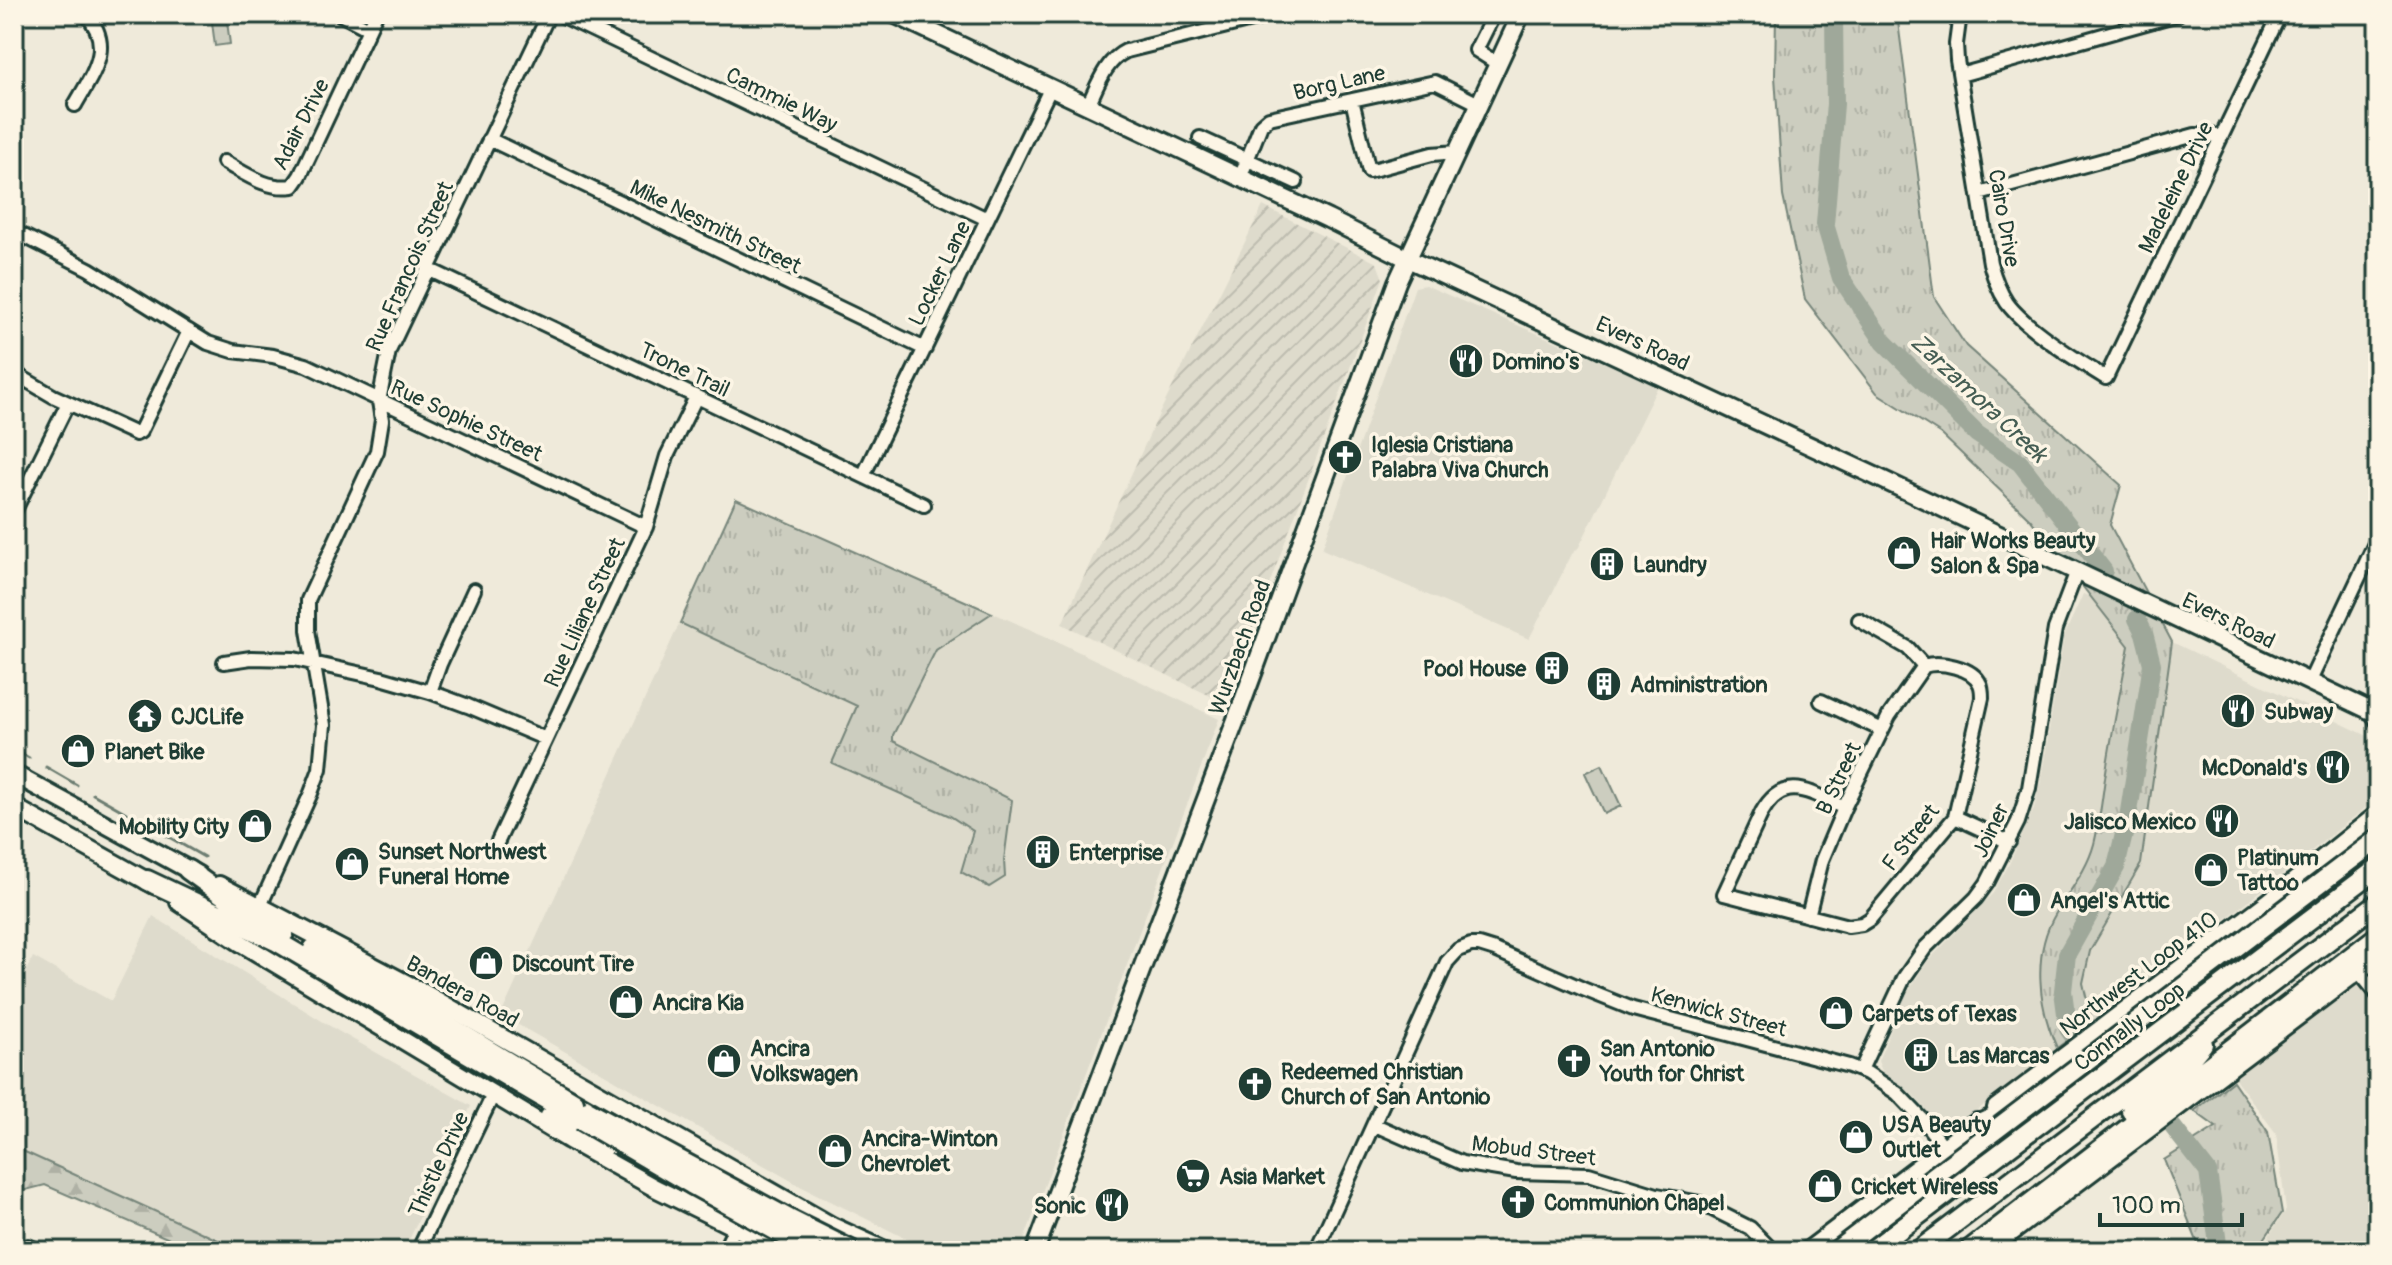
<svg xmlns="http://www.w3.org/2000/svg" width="2392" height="1265" font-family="Pangolin,sans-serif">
  <defs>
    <pattern id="industrial-furrows" width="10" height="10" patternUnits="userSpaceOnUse" patternTransform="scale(2)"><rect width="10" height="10" fill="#dedbcc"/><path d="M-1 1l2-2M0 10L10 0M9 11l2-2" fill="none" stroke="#bebdb0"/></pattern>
    <pattern id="grass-tufts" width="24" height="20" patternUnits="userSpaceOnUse" patternTransform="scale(2)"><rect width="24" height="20" fill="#cccdbf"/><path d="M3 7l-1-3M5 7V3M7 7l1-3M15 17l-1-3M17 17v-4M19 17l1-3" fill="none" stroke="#afb1a5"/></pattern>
    <pattern id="forest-firs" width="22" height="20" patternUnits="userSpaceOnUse" patternTransform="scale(2)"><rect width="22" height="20" fill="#cccdbf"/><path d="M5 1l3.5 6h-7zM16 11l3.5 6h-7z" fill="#afb1a5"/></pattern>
  </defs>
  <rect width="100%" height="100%" fill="#efeada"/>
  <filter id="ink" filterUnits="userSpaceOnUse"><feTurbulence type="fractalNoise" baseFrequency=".0125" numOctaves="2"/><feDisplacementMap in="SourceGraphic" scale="16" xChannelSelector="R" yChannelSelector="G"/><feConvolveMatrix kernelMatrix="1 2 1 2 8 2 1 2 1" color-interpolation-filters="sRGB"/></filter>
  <g filter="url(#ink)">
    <path fill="#dedbcc" d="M1425,285L1658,386L1579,547L1572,554L1529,639L1322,549L1415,287Z
      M736,499L1054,640L1219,719L1020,1251H935L905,1238L802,1187L501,1015Z
      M2083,594L2092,597L2129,646L2111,737L2095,841L2083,874L2055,914L2043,943L2042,996L2047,1021L2057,1048L1957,1126L1950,1129L1941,1126L1913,1095L1882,1071L1878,1061L1905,996L1927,962L1993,893L2009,864L2034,808L2041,780L2064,636Z
      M2172,642L2378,741V798L2218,925L2092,1022L2083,983L2090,951L2141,864Z
      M153,916L338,1031L471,1106L404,1251H242L14,1147V996L33,957L111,1001Z
      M2353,981L2378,1004V1251H2259L2286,1210L2276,1133L2230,1072Z"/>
    <path fill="url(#industrial-furrows)" d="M1263,206L1377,263L1383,279L1225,703L1062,624L1161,410Z"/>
    <path fill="url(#grass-tufts)" stroke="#76857a" stroke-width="2" d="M1776,14H1897L1934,297L1966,346L2121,485L2110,525L2172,642L2141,864L2090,951L2083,983L2092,1022L2057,1048C2038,1006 2032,953 2056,913C2070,890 2087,870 2094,844C2101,817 2103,787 2108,759C2114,721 2122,683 2129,646L2030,519L1941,434L1877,393L1805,299L1783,196L1775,76Z
      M736,499L992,613L936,650L893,735V741L1012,800L1004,860L1005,877L989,887L961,872L973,831L950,816L832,763L857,706L680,623Z
      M2233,1081L2268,1132L2282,1213L2256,1251H2201L2164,1160L2216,1127L2194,1111Z"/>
    <path fill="url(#forest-firs)" stroke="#76857a" stroke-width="2" d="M14,1147L242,1251H197L45,1185L14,1193Z"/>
    <path fill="#cccdbf" stroke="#76857a" stroke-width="2" d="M211,14H226L230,44L215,46Z
      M1602,765L1621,806L1604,814L1585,773Z"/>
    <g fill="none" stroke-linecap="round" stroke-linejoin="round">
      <path stroke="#6c7d71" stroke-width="3" d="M14,749L29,758
        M46,767L77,785
        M93,794L204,857"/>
      <path stroke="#9fa89a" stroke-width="18" d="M1834,14L1835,104L1825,224L1841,278L1884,342L1977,434L2020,463L2104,571
        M2073,1036L2068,1029L2063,991L2067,954L2116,867L2128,818L2152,664L2144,633L2137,619
        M2169,1122L2208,1172L2219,1251"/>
      <g stroke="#1f3d34" stroke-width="18">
        <path id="minor" d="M340,14L369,29
          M559,14L987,219
          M1494,14L1476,50L1498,64
          M1960,14L1956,44L1957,60L1990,263C1994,277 1998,290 2007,303C2026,329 2078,361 2106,378L2280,14
          M927,30L935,14
          M1960,75L2178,14
          M1352,100L1369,171L1432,154L1457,152
          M75,105C93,73 115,46 86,14
          M1088,105C1098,85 1105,61 1126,51L1276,14
          M1200,138L1296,182
          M489,139L925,349
          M224,162C246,174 267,190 293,186L300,176L376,14
          M1240,178L1261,125L1269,118L1435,82L1479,104
          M1979,194L2195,135L2222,136
          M14,231L89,269L208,343L233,351L273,356L306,365L646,527
          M428,269L924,505
          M14,373L53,396L136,434L140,432L189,331
          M863,476L1051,87
          M14,512L68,403
          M1859,620L1908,648L1924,666
          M224,662L251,658L294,659L381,678L430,692L468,706L546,739
          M2309,683L2378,537
          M430,692L440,664L474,590
          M1821,701L1882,730
          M1844,808C1813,794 1785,772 1762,812L1724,894L1848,926L1862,924L1870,919L1955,817L1982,698C1982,694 1982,688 1980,684C1973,667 1939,661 1924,666
          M1955,817L2009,842
          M498,841L646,527L667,456L696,397
          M260,906L311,793L320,769L324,725L308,630V600L377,451L382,420L379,401L389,351L549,14
          M1808,916L1822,860L1844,808L1889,716L1924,666
          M2358,971L2378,995
          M1861,1070L1904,978L1925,948L1976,898L1987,883L2018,822L2029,788L2055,629L2077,571
          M1375,1125L1462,1163L1516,1172L1589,1174L1657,1195L1700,1203L1750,1228L1773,1251
          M21,1251L28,1246L39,1251
          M418,1251L493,1095
          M724,1251L735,1227
          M1316,1251L1447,962L1458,950L1471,945H1479L1495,950L1583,989L1633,1009L1849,1066L1867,1073L1897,1093L1922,1119L1944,1147"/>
      </g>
      <g stroke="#1f3d34" stroke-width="22">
        <path id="major" d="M894,14L1328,219L1408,259L1875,476L2373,712L2378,719
          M14,774L198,875
          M14,807L156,886
          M219,885L417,989L832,1226L887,1251
          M179,902L241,943L569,1140L655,1188L783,1251
          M1996,1108L2267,903L2378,814
          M549,1116L605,1145H613L622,1134
          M1035,1251L1237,717L1397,282L1521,14
          M1807,1251L1977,1122
          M1987,1251L2378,956"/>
      </g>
      <g stroke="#1f3d34" stroke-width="24">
        <path id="highway" d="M188,870L245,911L284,933
          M147,880L276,941L581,1120
          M313,949L408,1001L574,1102
          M2131,1111L2187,1063L2203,1044
          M1968,1129L1995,1117L2026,1098
          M1871,1251L2378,868
          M1918,1251L2378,903
          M1968,1251L2378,936"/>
      </g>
      <use href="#minor" stroke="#fcf5e5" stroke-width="12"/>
      <use href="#major" stroke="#fcf5e5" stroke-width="16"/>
      <use href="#highway" stroke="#fcf5e5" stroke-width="18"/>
      <g stroke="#1f3d34" stroke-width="24" stroke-linecap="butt">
        <path id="highway-bridge" d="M587,1110L789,1219L853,1251
          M581,1120L691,1184L813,1251
          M1836,1251L2378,839"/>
      </g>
      <use href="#highway-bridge" stroke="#fcf5e5" stroke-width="18"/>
    </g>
  </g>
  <defs>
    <g id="restaurant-disc" transform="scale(1.8)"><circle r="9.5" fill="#1f3d34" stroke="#fcf5e5"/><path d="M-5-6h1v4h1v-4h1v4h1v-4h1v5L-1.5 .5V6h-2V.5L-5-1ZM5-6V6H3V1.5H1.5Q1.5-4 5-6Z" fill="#fff"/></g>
    <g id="church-disc" transform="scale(1.8)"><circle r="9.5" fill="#1f3d34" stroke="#fcf5e5"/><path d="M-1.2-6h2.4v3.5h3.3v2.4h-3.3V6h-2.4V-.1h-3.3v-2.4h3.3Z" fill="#fff"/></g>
    <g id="shop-disc" transform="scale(1.8)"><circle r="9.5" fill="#1f3d34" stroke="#fcf5e5"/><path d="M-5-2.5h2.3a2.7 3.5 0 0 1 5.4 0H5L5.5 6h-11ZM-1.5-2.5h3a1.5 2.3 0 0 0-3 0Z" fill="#fff"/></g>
    <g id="building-disc" transform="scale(1.8)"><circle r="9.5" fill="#1f3d34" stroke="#fcf5e5"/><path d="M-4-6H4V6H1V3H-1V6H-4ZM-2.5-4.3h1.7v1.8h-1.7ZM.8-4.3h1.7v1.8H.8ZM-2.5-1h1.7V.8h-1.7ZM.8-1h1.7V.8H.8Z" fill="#fff"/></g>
    <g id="temple-disc" transform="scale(1.8)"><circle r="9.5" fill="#1f3d34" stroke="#fcf5e5"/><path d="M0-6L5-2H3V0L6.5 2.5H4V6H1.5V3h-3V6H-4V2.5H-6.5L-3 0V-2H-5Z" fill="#fff"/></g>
    <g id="supermarket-disc" transform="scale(1.8)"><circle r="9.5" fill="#1f3d34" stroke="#fcf5e5"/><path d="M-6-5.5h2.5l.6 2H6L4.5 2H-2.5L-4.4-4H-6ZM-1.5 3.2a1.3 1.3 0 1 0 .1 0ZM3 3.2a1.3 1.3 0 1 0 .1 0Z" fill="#fff"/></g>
  </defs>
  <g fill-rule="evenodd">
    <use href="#restaurant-disc" x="1466" y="361"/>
    <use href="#church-disc" x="1345" y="457"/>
    <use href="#shop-disc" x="1904" y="553"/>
    <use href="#building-disc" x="1607" y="564"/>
    <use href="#building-disc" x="1552" y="668"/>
    <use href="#building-disc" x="1604" y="684"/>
    <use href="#restaurant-disc" x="2238" y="711"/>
    <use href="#temple-disc" x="145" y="716"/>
    <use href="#shop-disc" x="78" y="751"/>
    <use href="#restaurant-disc" x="2333" y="767"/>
    <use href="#restaurant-disc" x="2222" y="821"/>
    <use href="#shop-disc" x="255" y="826"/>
    <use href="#building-disc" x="1043" y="852"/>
    <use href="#shop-disc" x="352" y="864"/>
    <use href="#shop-disc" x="2211" y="870"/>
    <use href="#shop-disc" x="2024" y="900"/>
    <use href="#shop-disc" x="486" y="963"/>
    <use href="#shop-disc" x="626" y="1002"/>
    <use href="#shop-disc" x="1836" y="1013"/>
    <use href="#building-disc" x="1921" y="1055"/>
    <use href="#shop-disc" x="724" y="1061"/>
    <use href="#church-disc" x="1574" y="1061"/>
    <use href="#church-disc" x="1255" y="1084"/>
    <use href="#shop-disc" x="1856" y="1137"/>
    <use href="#shop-disc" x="835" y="1151"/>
    <use href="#supermarket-disc" x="1193" y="1176"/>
    <use href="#shop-disc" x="1825" y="1186"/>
    <use href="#church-disc" x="1518" y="1202"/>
    <use href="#restaurant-disc" x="1112" y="1205"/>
  </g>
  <g text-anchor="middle" stroke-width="7" stroke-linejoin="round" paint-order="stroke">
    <g font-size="22" fill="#1f3d34" stroke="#fcf5e5">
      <text transform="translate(1339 82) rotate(-13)" y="8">Borg Lane</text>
      <text transform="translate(782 99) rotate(26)" y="8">Cammie Way</text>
      <text transform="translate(300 124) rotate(-63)" y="8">Adair Drive</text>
      <text transform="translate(2175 187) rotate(-64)" y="8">Madeleine Drive</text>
      <text transform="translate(2005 218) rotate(80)" y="8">Cairo Drive</text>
      <text transform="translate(716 226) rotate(26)" y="8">Mike Nesmith Street</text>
      <text transform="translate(409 266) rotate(-66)" y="8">Rue Francois Street</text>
      <text transform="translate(939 273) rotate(-64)" y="8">Locker Lane</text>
      <text transform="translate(1643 343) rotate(25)" y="8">Evers Road</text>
      <text transform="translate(685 369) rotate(26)" y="8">Trone Trail</text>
      <text transform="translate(467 420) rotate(25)" y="8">Rue Sophie Street</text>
      <text transform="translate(584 612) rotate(-65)" y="8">Rue Liliane Street</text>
      <text transform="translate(2229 620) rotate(26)" y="8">Evers Road</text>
      <text transform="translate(1239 647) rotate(-70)" y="8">Wurzbach Road</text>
      <text transform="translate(1838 778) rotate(-65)" y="8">B Street</text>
      <text transform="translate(1990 830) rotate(-65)" y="8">Joiner</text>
      <text transform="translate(1910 837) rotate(-52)" y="8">F Street</text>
      <text transform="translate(2138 973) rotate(-37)" y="8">Northwest Loop 410</text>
      <text transform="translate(463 991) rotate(29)" y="8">Bandera Road</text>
      <text transform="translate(1719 1011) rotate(15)" y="8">Kenwick Street</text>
      <text transform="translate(2129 1026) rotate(-37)" y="8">Connally Loop</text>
      <text transform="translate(1534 1150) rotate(7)" y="8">Mobud Street</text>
      <text transform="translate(438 1164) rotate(-65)" y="8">Thistle Drive</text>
    </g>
    <g font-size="22" font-weight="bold" fill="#1f3d34" stroke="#fcf5e5" text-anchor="start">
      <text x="1492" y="369">Domino's</text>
      <text x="1371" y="452">Iglesia Cristiana<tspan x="1371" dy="25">Palabra Viva Church</tspan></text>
      <text x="1930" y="548">Hair Works Beauty<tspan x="1930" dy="25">Salon &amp; Spa</tspan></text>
      <text x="1633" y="572">Laundry</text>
      <text x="1526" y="676" text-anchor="end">Pool House</text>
      <text x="1630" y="692">Administration</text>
      <text x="2264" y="719">Subway</text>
      <text x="171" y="724">CJCLife</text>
      <text x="104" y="759">Planet Bike</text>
      <text x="2307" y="775" text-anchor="end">McDonald's</text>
      <text x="2196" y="829" text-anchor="end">Jalisco Mexico</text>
      <text x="229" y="834" text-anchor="end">Mobility City</text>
      <text x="378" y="859">Sunset Northwest<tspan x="378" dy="25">Funeral Home</tspan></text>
      <text x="1069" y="860">Enterprise</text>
      <text x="2237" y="865">Platinum<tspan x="2237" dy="25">Tattoo</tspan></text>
      <text x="2050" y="908">Angel's Attic</text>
      <text x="512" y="971">Discount Tire</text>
      <text x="652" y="1010">Ancira Kia</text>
      <text x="1862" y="1021">Carpets of Texas</text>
      <text x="750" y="1056">Ancira<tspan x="750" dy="25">Volkswagen</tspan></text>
      <text x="1600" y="1056">San Antonio<tspan x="1600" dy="25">Youth for Christ</tspan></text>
      <text x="1947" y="1063">Las Marcas</text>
      <text x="1281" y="1079">Redeemed Christian<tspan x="1281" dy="25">Church of San Antonio</tspan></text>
      <text x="1882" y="1132">USA Beauty<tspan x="1882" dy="25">Outlet</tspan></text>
      <text x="861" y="1146">Ancira-Winton<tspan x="861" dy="25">Chevrolet</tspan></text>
      <text x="1219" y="1184">Asia Market</text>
      <text x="1851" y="1194">Cricket Wireless</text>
      <text x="1544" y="1210">Communion Chapel</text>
      <text x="1086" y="1213" text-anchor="end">Sonic</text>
    </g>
    <g font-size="24" font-style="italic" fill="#455d53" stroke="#fcf5e5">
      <text transform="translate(1979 398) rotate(43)" y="8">Zarzamora Creek</text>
    </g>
  </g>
  <rect width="2392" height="1265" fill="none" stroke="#fcf5e5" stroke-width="48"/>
  <rect x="24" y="24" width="2344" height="1217" fill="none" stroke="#1f3d34" stroke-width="3" filter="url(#ink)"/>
  <path d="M2100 1213v12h142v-12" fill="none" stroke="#1f3d34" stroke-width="4"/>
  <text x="2112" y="1213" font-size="24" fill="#1f3d34" stroke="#fcf5e5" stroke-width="6" paint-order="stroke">100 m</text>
</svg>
